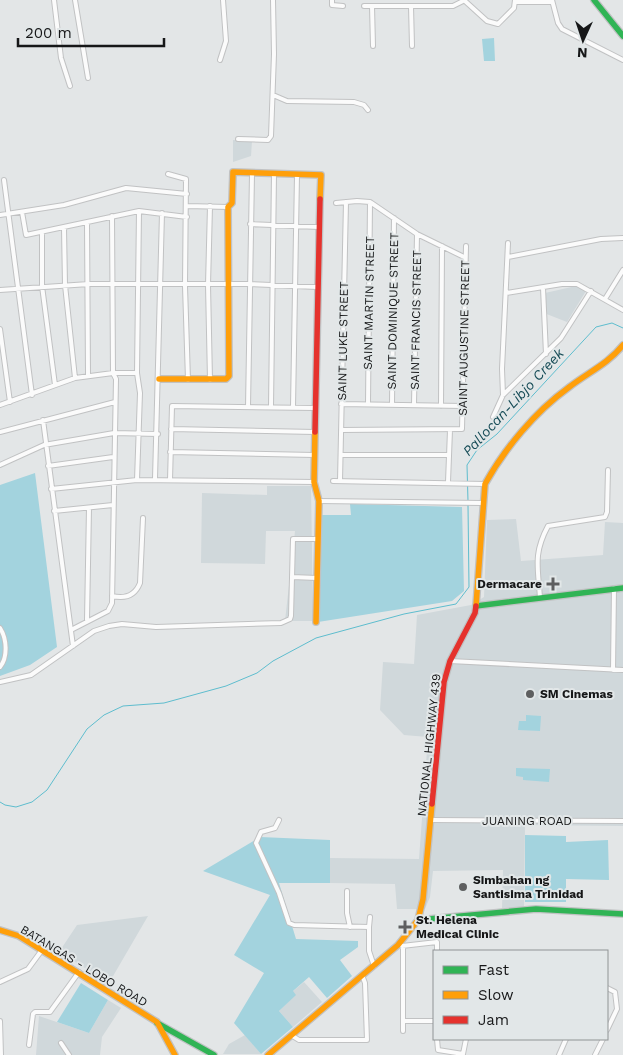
<svg xmlns="http://www.w3.org/2000/svg" width="623" height="1055" font-family="'Work Sans',sans-serif">
  <rect width="100%" height="100%" fill="#e3e6e7"/>
  <path fill="#d0d8db" d="M233,140L252,141L251,156L233,162Z
    M576,286L586,291L567,322L544,313L545,293Z
    M267,486H311L313,621H285L295,531H266L265,564L201,563L202,493L267,495Z
    M516,519L521,561L603,555L605,522L623,523V826L525,825L524,907L502,908L503,870L433,871L430,897L425,909H397L395,884L330,883V858L419,859L428,737L404,735L380,710L383,662L414,664L417,615L471,605L484,597L487,520Z
    M148,916L109,983L59,952L77,925Z
    M304,982L322,1002L293,1027L279,1011L295,995L292,992Z
    M108,1000L121,1008L102,1037L100,1055H36L39,1016L89,1033Z
    M245,1035L261,1054H223L229,1044Z"/>
  <path fill="#a3d3de" d="M494,38L495,61H484L482,39Z
    M35,473L57,647L30,665L0,676V485Z
    M350,504L462,507L464,591L452,601L318,622L321,515H351Z
    M526,715L541,716L540,731L518,730L519,721H526Z
    M516,768L550,769L549,782L523,780V777L516,776Z
    M525,835L566,836V842L608,840L609,880L566,879V902H525Z
    M260,837L330,840V883H279L296,939L358,941V947L340,960L352,976L327,998L309,977L293,991L296,995L279,1011L293,1027L261,1054L234,1023L264,973L234,955L270,895L203,871Z
    M81,983L108,1000L89,1033L57,1022Z"/>
  <g fill="none" stroke-linecap="round" stroke-linejoin="round">
    <path stroke="#5ebdce" stroke-width="1" d="M468,501L467,465L477,450L497,434L596,327L612,323L623,328
      M0,802L5,805L16,807L32,802L47,790L87,729L104,715L123,706L164,703L226,686L257,673L273,661L316,638L404,614L456,604L469,587L468,505"/>
    <g stroke="#c1c2c3" stroke-width="6">
      <path id="street" d="M54,0L61,58L70,86
        M75,0L88,78
        M332,0V5L343,6
        M552,0L558,23L562,29L623,60
        M465,1L487,21L498,24L514,8L515,0
        M515,2H552
        M364,6H453L465,0
        M372,6L373,46
        M411,6L412,46
        M220,60L226,41L223,0
        M273,95L287,101L354,102L364,105L368,110
        M238,139L268,140L271,136L274,54L273,0
        M168,174L186,179L185,286L188,380
        M4,180L32,395
        M336,203L357,201L370,202L417,234L464,257
        M187,206L228,207
        M210,206L208,285L210,380
        M22,212L26,235L139,211L187,217
        M0,215L64,205L126,188L187,194
        M87,223L88,375
        M250,224L319,227
        M64,228L65,285L75,378
        M42,233V286L55,385
        M508,257L601,239L623,238
        M543,288L546,354
        M0,290L89,284H249L317,287
        M506,293L562,284H577L623,310
        M605,299L623,270
        M0,329L10,402
        M503,395L502,369L508,243
        M341,404L463,406
        M368,404L370,202
        M0,405L75,378L113,373H137
        M392,405L394,218
        M414,405L417,234
        M441,406L442,246
        M248,407L252,174
        M271,407L274,174
        M293,407L297,175
        M493,417L503,395L561,338L591,291
        M43,420L73,646
        M171,429L315,432
        M341,430L462,429L466,246
        M0,432L115,402
        M170,452L314,455
        M341,455H449
        M0,465L44,445L114,433L158,434
        M48,466L113,457
        M155,479L162,213
        M137,480L140,393L137,373L139,211
        M170,480L172,406L315,408
        M333,481L485,484
        M340,481L346,202
        M448,482L450,430
        M51,489L137,480L314,482
        M319,501L482,503
        M54,511L113,505
        M292,577L317,578
        M112,596C125,599 135,596 140,583L143,518
        M540,598C538,567 533,554 548,526L605,517L607,512L608,470
        M87,620L89,508
        M0,628C7,639 8,657 0,667
        M71,630L108,611L112,603L116,379L113,373L112,216
        M450,661L623,670
        M613,670L614,588
        M0,682L31,675L94,631L109,626L122,624L156,627L281,623L290,619L291,616L293,539H317
        M279,820L275,828L261,832L256,843L279,893L289,923L294,925L369,927V951L374,966
        M431,820L623,821
        M347,891V913L350,927
        M369,927L370,917
        M402,946L437,942V951
        M403,946V1031
        M0,982L28,969L42,950
        M607,988L615,992L617,1009L607,1030
        M0,1021L1,1055
        M403,1021H434
        M291,1035L299,1040H367L365,983L362,975
        M437,1039L438,1050L463,1054L466,1039
        M61,1043L69,1055
        M29,1045L33,1014L35,1012H50L79,972
        M559,1055L566,1039
        M595,1055L603,1039"/>
    </g>
    <g stroke="#c1c2c3" stroke-width="8">
      <path id="fast" d="M594,0L623,36
        M476,606L623,588
        M418,920L536,909L623,914
        M157,1023L214,1055"/>
    </g>
    <g stroke="#c1c2c3" stroke-width="8">
      <path id="slow" d="M159,379H226L229,376L228,207L232,203L233,172L321,175L320,199
        M315,432L314,482L319,501L316,622
        M476,606L485,484C505,448 535,412 568,388C587,373 608,364 623,345
        M0,930L19,936L157,1022L175,1055
        M268,1055L398,945L418,920L423,899L432,804"/>
    </g>
    <g stroke="#c1c2c3" stroke-width="8">
      <path id="jam" d="M315,432L320,199
        M432,804L444,682L450,661L475,613L476,606"/>
    </g>
    <use href="#street" stroke="#fbfbfb" stroke-width="4"/>
    <use href="#fast" stroke="#30b455" stroke-width="5.5"/>
    <use href="#slow" stroke="#ff9f0a" stroke-width="5.5"/>
    <use href="#jam" stroke="#e5322d" stroke-width="5.5"/>
  </g>
  <g fill="#5e5f60" stroke="#e2e7e8" stroke-width="2">
    <path d="M550.5 576.5h5v5h5v5h-5v5h-5v-5h-5v-5h5z"/>
    <circle cx="530" cy="694" r="5"/>
    <circle cx="463" cy="887" r="5"/>
    <path d="M402.5 919.5h5v5h5v5h-5v5h-5v-5h-5v-5h5z"/>
  </g>
  <g text-anchor="middle" stroke-width="4" stroke-linejoin="round" paint-order="stroke">
    <g font-size="12" fill="#161718" stroke="#e2e7e8">
      <text transform="translate(369 303) rotate(-89)" y="4">SAINT MARTIN STREET</text>
      <text transform="translate(393 311) rotate(-89)" y="4">SAINT DOMINIQUE STREET</text>
      <text transform="translate(416 320) rotate(-89)" y="4">SAINT FRANCIS STREET</text>
      <text transform="translate(464 338) rotate(-89)" y="4">SAINT AUGUSTINE STREET</text>
      <text transform="translate(343 341) rotate(-89)" y="4">SAINT LUKE STREET</text>
      <text transform="translate(429 745) rotate(-84)" y="4">NATIONAL HIGHWAY 439</text>
      <text x="527" y="825">JUANING ROAD</text>
      <text transform="translate(84 966) rotate(31)" y="4">BATANGAS - LOBO ROAD</text>
    </g>
    <g font-size="12" font-weight="bold" fill="#161718" stroke="#e2e7e8" text-anchor="start">
      <text x="542" y="588" text-anchor="end">Dermacare</text>
      <text x="540" y="698">SM Cinemas</text>
      <text x="473" y="884">Simbahan ng<tspan x="473" dy="14">Santisima Trinidad</tspan></text>
      <text x="416" y="924">St. Helena<tspan x="416" dy="14">Medical Clinic</tspan></text>
    </g>
    <g font-size="14" font-style="italic" fill="#174c57" stroke="#e2e7e8">
      <text transform="translate(513 402) rotate(-47)" y="5">Pallocan-Libjo Creek</text>
    </g>
  </g>
  <rect x="433" y="950" width="175" height="90" fill="#e2e7e8" stroke="#909495"/>
  <rect x="443" y="966" width="25" height="8" fill="#30b455" stroke="#909495"/>
  <text x="478" y="975" font-size="15" fill="#161718">Fast</text>
  <rect x="443" y="991" width="25" height="8" fill="#ff9f0a" stroke="#909495"/>
  <text x="478" y="1000" font-size="15" fill="#161718">Slow</text>
  <rect x="443" y="1016" width="25" height="8" fill="#e5322d" stroke="#909495"/>
  <text x="478" y="1025" font-size="15" fill="#161718">Jam</text>
  <g transform="translate(583 40) rotate(183)" stroke="#e2e7e8" stroke-width="4" paint-order="stroke">
  <path d="M0-4L9 19L0 12L-9 19Z" fill="#161718"/>
  <text y="-8" font-size="14" font-weight="bold" text-anchor="middle" fill="#161718">N</text>
  </g>
  <path d="M18 38v8h146v-8" fill="none" stroke="#161718" stroke-width="2.5"/>
  <text x="25" y="38" font-size="15" fill="#161718" stroke="#e2e7e8" stroke-width="4" paint-order="stroke">200 m</text>
</svg>
